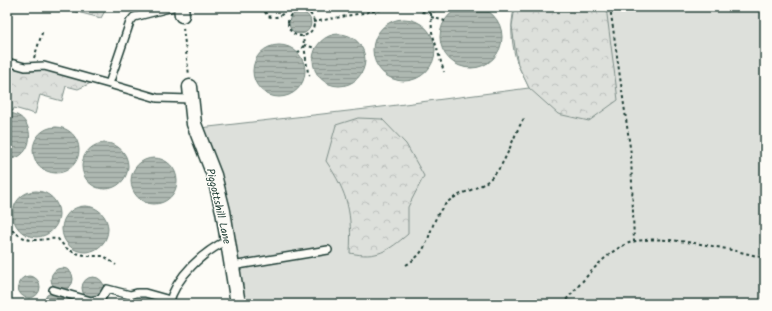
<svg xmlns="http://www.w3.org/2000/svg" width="772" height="311" font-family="Kalam,sans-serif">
  <defs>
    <pattern id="forest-crowns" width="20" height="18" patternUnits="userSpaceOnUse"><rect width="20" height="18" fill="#dde0db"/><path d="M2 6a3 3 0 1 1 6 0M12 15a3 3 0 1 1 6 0" fill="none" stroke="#bdc1bd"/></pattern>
    <pattern id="water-rules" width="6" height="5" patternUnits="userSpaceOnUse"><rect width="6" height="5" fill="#aeb8b1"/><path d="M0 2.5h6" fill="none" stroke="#8d9791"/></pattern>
  </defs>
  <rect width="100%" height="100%" fill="#fdfcf7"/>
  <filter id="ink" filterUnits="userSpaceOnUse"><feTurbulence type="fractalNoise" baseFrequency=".025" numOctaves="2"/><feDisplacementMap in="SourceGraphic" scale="8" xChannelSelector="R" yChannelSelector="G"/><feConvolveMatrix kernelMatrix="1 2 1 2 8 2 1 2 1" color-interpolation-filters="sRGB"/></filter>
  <g filter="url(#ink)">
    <path fill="#dde0db" stroke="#7e8e88" d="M515,7H765V304H243L200,128L366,109L529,88C526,80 521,73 518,65C512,50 509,23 515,7Z"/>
    <path fill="url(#forest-crowns)" stroke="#7e8e88" d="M66,7H107L101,18L65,9Z
      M515,7H606L618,100L589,121L558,114L529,88L518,65L515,48L512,26Z
      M7,66L27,71L46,70L91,83L78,89L66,86L62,101L40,95L35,114L14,108L13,111L7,109Z
      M358,118L382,119L406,144L424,176L408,207V234C388,251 377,259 350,253C352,213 349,195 326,161L336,125Z"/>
    <path fill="url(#water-rules)" stroke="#75877f" d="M440 37a31 31 0 1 1 62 0a31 31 0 1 1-62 0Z
      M289 23a11 11 0 1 1 22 0a11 11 0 1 1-22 0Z
      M373 50a31 31 0 1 1 62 0a31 31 0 1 1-62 0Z
      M313 60a26 26 0 1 1 52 0a26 26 0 1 1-52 0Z
      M253 71a26 26 0 1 1 52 0a26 26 0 1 1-52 0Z
      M7,113C37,113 37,160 7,159Z
      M33 150a23 23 0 1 1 46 0a23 23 0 1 1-46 0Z
      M82 166a23 23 0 1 1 46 0a23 23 0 1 1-46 0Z
      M131 181a23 23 0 1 1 46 0a23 23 0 1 1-46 0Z
      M13 214a23 23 0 1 1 46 0a23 23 0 1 1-46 0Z
      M62 229a23 23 0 1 1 46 0a23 23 0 1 1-46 0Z
      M51 279a11 11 0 1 1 22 0a11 11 0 1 1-22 0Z
      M18 287a11 11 0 1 1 22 0a11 11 0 1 1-22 0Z
      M82 288a11 11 0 1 1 22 0a11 11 0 1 1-22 0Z
      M54,292L61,294L65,304H42L47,295Z"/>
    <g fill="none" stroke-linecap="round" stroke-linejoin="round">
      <g stroke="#1f3d34" stroke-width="10">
        <path id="service" d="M173,7L134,17L130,22L109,84L157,98L191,99
          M7,62L25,67L44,66L109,84
          M232,266L328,250
          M53,290L91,301L101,299L107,289L130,295L137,293H145L170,300
          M169,304C176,276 203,252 228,240"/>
      </g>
      <g stroke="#1f3d34" stroke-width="17">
        <path id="minor" d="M181,7L182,15
          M190,87L194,124L214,175L223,211L238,304"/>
      </g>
      <path stroke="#1f3d34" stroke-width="2" stroke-dasharray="3 3" stroke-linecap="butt" d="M261,7L268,16C276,19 284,16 287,7
        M313,7L322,9L326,7
        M418,7L422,12L431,13L440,7
        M610,7L631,154L634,242
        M288 23a13 13 0 1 1 26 0a13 13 0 1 1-26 0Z
        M431,13L432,32L444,72
        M431,17L445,21
        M313,22L396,7
        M183,28L189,75
        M304,45L308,73L310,76
        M304,45L316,48
        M298,53L304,45L303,36
        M34,58L43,30
        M7,227C16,232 24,241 35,240C43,240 49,238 58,239L66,248L75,253L89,256H104L116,265
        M406,265C433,249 426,230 442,208C455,191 477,192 491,178C508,162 512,136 525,117
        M562,304C582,284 602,253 629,243C660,232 733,250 765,258"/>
      <use href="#service" stroke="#fdfcf7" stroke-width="7"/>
      <use href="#minor" stroke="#fdfcf7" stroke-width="14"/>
    </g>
  </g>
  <g text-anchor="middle" stroke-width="3" stroke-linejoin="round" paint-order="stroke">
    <g font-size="11" fill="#1f3d34" stroke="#fdfcf7">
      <text transform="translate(219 206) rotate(77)" y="4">Piggottshill Lane</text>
    </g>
  </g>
  <rect width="772" height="311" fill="none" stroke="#fdfcf7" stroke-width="24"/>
  <rect x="12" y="12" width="748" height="287" fill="none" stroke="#1f3d34" stroke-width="1.5" filter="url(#ink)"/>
</svg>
